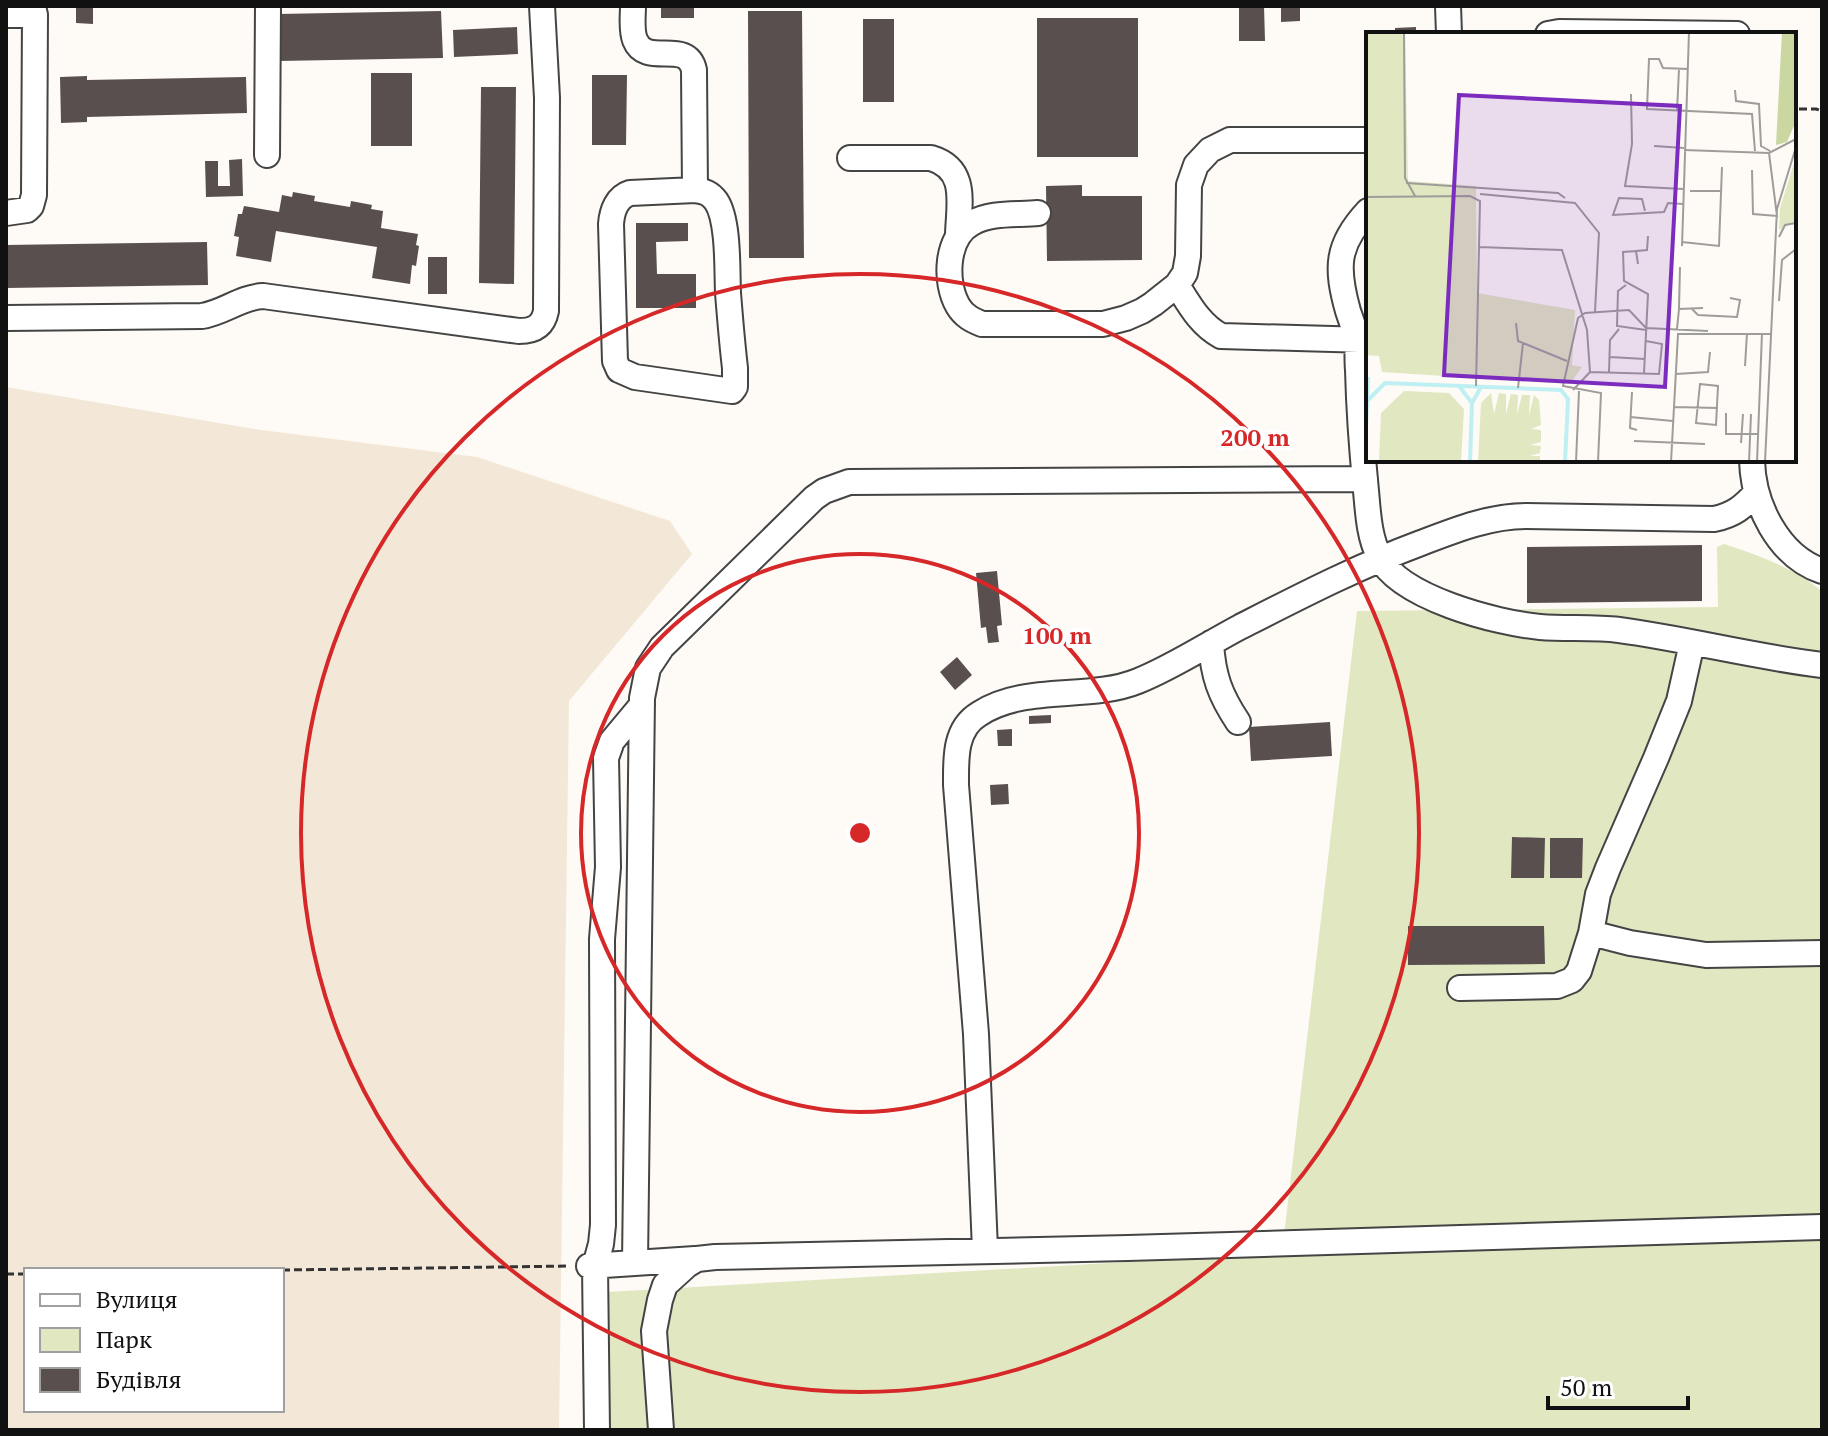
<svg xmlns="http://www.w3.org/2000/svg" width="1828" height="1436" font-family="'PT Serif',serif">
  <rect width="100%" height="100%" fill="#fefaf6"/>
  <path fill="#f3e8d7" fill-rule="evenodd" d="M6,387L261,430L477,457L670,521L692,554L569,701L559,1430H6ZM26,1270H282V1410H26Z"/>
  <path fill="#e1e7c1" d="M1724,544C1759,555 1793,568 1822,591V1430H591V1293L1282,1253L1357,611L1718,607L1717,547Z"/>
  <path fill="#594f4e" d="M76,6H93V24L76,23Z
    M661,6H694V18H661Z
    M1239,6H1264L1265,41H1239Z
    M1281,6H1300V21L1281,22Z
    M441,11L443,58L279,61L278,14Z
    M748,11H802L804,258H749Z
    M1037,18H1138V157H1037Z
    M863,19H894V102H863Z
    M517,27L518,54L454,57L453,30Z
    M1416,27V34H1395V28Z
    M371,73H412V146H371Z
    M592,75H627L626,145H592Z
    M87,76V80L246,77L247,113L87,117V122L61,123L60,77Z
    M481,87H516L514,284L479,283Z
    M242,159L243,196L206,197L205,161H218V186H230L229,160Z
    M1082,185V196H1142V260L1047,261L1046,186Z
    M293,192L315,196L314,201L350,207L351,201L372,205L371,209L383,211L381,228L418,234L416,245L419,246L416,266L412,265L410,284L372,278L377,247L276,231L271,262L236,256L239,237L234,236L238,214H242L244,206L279,212L282,195L292,197Z
    M636,223H688V241L656,242L657,274H696V308H636Z
    M207,242L208,285L6,288V245Z
    M428,257H447V294H428Z
    M1702,545V601L1527,603V547Z
    M997,571L1002,625L997,626L999,642L988,643L986,627L981,628L976,573Z
    M957,657L972,675L955,690L940,672Z
    M1051,715V723L1029,724V716Z
    M1330,722L1332,756L1251,761L1249,727Z
    M1012,729V746H998L997,730Z
    M1008,784L1009,804L991,805L990,785Z
    M1512,837L1545,838L1544,878H1511Z
    M1550,838H1583L1582,878H1550Z
    M1408,926H1544L1545,964L1408,965Z"/>
  <g fill="none" stroke-linecap="round" stroke-linejoin="round">
    <g stroke="#444" stroke-width="28">
      <path id="minor" d="M633,6C633,16 631,30 635,40C646,68 687,38 694,70L695,190
        M1448,6L1449,34
        M6,15H35
        M1548,34L1559,32L1737,34
        M267,155L268,6
        M850,158H931C968,169 959,203 958,234
        M695,190C704,191 710,193 716,201C729,220 727,270 728,293C730,318 732,343 735,368V387L732,391L635,377L619,370L615,361L611,224C612,211 617,197 630,193Z
        M1368,211C1336,245 1336,268 1348,311C1351,320 1355,330 1357,340C1358,350 1357,360 1358,370C1359,411 1362,451 1366,491C1368,512 1369,537 1379,556C1399,598 1497,623 1540,627C1566,629 1593,627 1619,630C1687,639 1754,657 1822,665
        M6,213L27,210L31,206L34,195L35,15L33,6
        M1038,213C1017,215 990,212 972,223C946,237 944,282 958,306C964,316 972,320 982,324H1103L1126,318L1142,311L1153,304L1177,285L1185,273L1188,256L1189,185L1196,165L1210,150L1230,140H1368
        M1177,285C1189,304 1200,325 1221,336L1368,340
        M6,318L202,316C223,313 241,297 263,296L519,331C534,331 543,326 546,311L547,98L542,6
        M1752,460C1753,504 1778,556 1822,571
        M1211,643C1213,676 1220,695 1238,722
        M1591,933L1630,943L1706,955L1822,953
        M1460,988L1557,986L1572,980L1579,971L1591,933L1598,894L1608,868L1656,758L1679,701L1692,643
        M985,1250L976,1034L956,785C956,760 954,729 979,714C1024,684 1089,701 1138,681C1173,667 1206,645 1240,627C1299,597 1359,566 1421,543C1455,530 1490,516 1526,516L1714,519C1734,515 1743,507 1756,493
        M635,1263L642,698L648,668L662,647L814,498L824,491L849,482L1365,479
        M589,1266L695,1259
        M597,1430L595,1266L601,1244L603,1225L602,939L608,867L606,758L612,741L642,705
        M661,1430L654,1331L660,1300L665,1285L687,1265L697,1259L715,1257L1128,1248L1822,1227"/>
    </g>
    <path stroke="#333" stroke-width="3" stroke-dasharray="8 4" stroke-linecap="butt" d="M1799,109H1816L1822,111
      M282,1270L570,1266
      M6,1274H26"/>
    <use href="#minor" stroke="#fff" stroke-width="24"/>
  </g>
  <g fill="none" stroke="#d62828" stroke-width="4">
    <circle cx="860" cy="833" r="279"/>
    <circle cx="860" cy="833" r="559"/>
  </g>
  <g transform="translate(1366 32)">
    <rect width="430" height="430" fill="#fefaf6"/>
    <path d="M0,0H39L42,149L110,154L111,261L209,278L206,333L216,335L204,352L16,340L13,324L0,323ZM430,125V189L413,198L414,176ZM38,359L83,361L98,377L95,430H13L15,381ZM125,361L128,382L133,361L140,362V382L145,362L152,363L151,383L156,363H164L163,384L168,363L173,368L175,393L165,397L175,398V410L164,413L175,414L174,421L164,424H174V430H112L115,371Z" fill="#e1e7c1"/>
    <path d="M416,0H430V89L421,110L410,113Z" fill="#cad7a1"/>
    <path fill="none" stroke="#beeff2" stroke-width="4" d="M93,354L106,371L115,355M1,369L19,351L195,358L202,367L199,430M0,394L2,345M104,430L106,371"/>
    <path fill="none" stroke="#9f9d9a" stroke-width="2" d="M38,0L39,146L49,164M322,37L297,36L293,27H283L281,77L386,82L389,119M369,58L370,69L393,72L395,114L404,119M265,62L266,112L259,154L317,157M311,79L313,37M288,114L318,116M318,118L403,121L430,107M386,138L387,182L411,184L403,121M40,151L192,161L199,166M324,159H356M114,162L209,171L233,201L229,280M0,165L104,164L114,169L110,354M279,179L276,167L253,166L247,183L298,180L302,171L317,172M413,205L419,193L430,191M316,210L353,214L356,135M316,214L323,0M113,215L196,218L221,298L224,340M270,219L281,218L282,204M272,232L270,219L257,220L258,249L282,262L278,341M260,253L252,259L251,294L280,298M413,269L416,228L430,217M313,276L314,235M325,276L332,283L371,285L374,268L364,266M150,291L152,309L201,329M311,297L313,277L337,276M244,325L279,327M379,334L381,301M243,340L244,308L253,297M310,342L342,340L344,320M334,352L352,354L350,393L330,391ZM152,356L157,311M207,358L224,340L293,342L296,312L280,309M266,360L264,396L271,398M308,375L352,376M360,381V402H392M264,385L307,389M268,409L339,412M375,411L377,382M210,430L213,359M232,430L235,361L197,354L212,286L219,281L263,278L280,296L342,299M305,430L312,302H405M383,430L385,382M391,430L396,301M399,430L411,177L430,115"/>
    <path fill="#7b2cbf" fill-opacity="0.15" stroke="#7b2cbf" stroke-width="4" d="M93,63L314,74L299,355L78,343Z"/>
    <rect width="430" height="430" fill="none" stroke="#111" stroke-width="4"/>
  </g>
  <circle cx="860" cy="833" r="12" fill="#d62828" stroke="#fff" stroke-width="4"/>
  <g font-size="24" text-anchor="middle" font-weight="bold" fill="#d62828" stroke="#fff" stroke-width="8" stroke-linejoin="round" paint-order="stroke">
    <text x="1255" y="446">200 m</text>
    <text x="1057" y="644">100 m</text>
  </g>
  <rect width="1828" height="1436" fill="none" stroke="#111111" stroke-width="16"/>
  <rect x="24" y="1268" width="260" height="144" fill="#ffffff" stroke="#a0a0a0" stroke-width="2"/>
  <rect x="40" y="1294" width="40" height="12" fill="#ffffff" stroke="#a0a0a0" stroke-width="2"/>
  <text x="96" y="1308" font-size="24" fill="#111111">Вулиця</text>
  <rect x="40" y="1328" width="40" height="24" fill="#e1e7c1" stroke="#a0a0a0" stroke-width="2"/>
  <text x="96" y="1348" font-size="24" fill="#111111">Парк</text>
  <rect x="40" y="1368" width="40" height="24" fill="#594f4e" stroke="#a0a0a0" stroke-width="2"/>
  <text x="96" y="1388" font-size="24" fill="#111111">Будівля</text>
  <path d="M1548 1396v12h140v-12" fill="none" stroke="#111111" stroke-width="4"/>
  <text x="1560" y="1396" font-size="24" fill="#111111" stroke="#ffffff" stroke-width="6" paint-order="stroke">50 m</text>
</svg>
